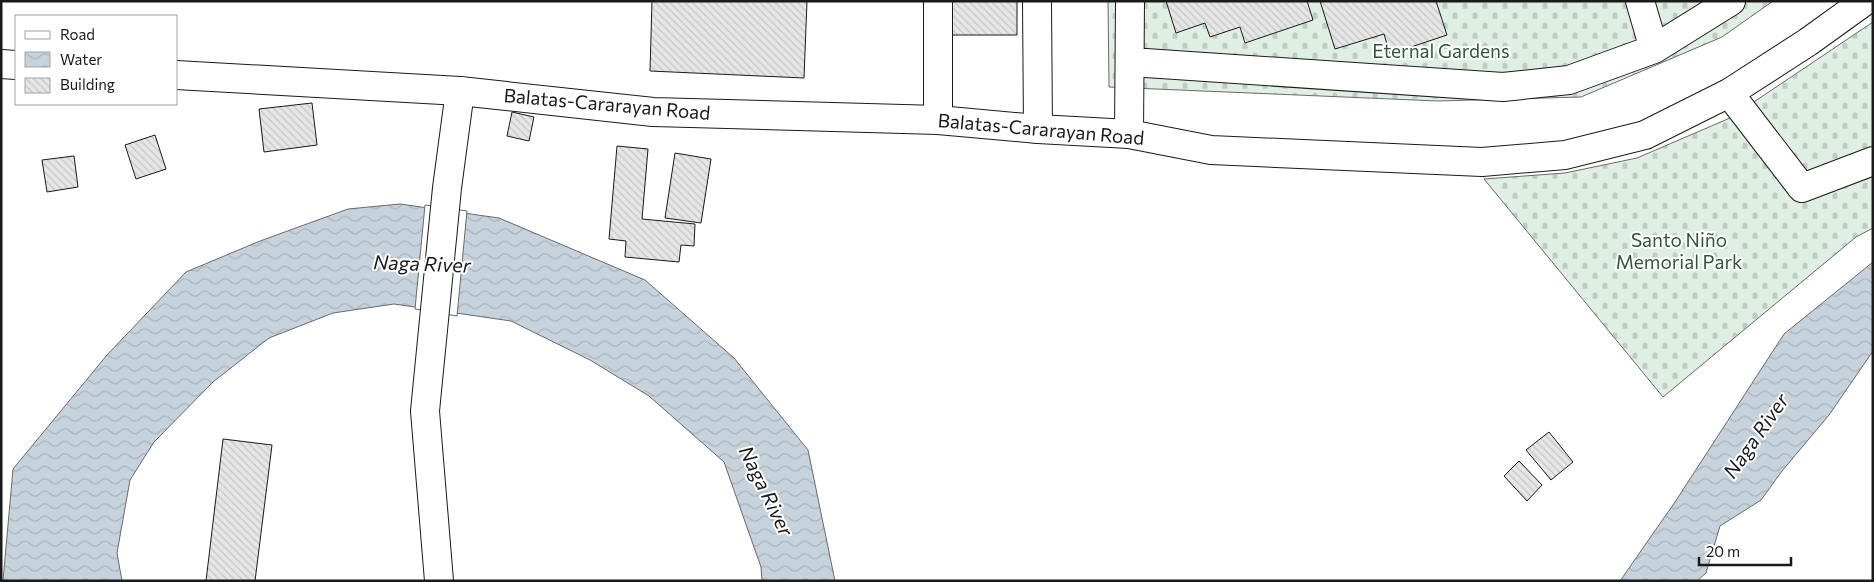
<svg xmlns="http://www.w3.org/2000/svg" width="1874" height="582" font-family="Commissioner,sans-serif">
  <defs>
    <pattern id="cemetery-stones" width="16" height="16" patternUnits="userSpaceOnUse" patternTransform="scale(1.25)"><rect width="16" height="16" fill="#e0efe3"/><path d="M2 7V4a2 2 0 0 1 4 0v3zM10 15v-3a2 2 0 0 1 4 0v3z" fill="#c0ccc2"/></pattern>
    <pattern id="water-waves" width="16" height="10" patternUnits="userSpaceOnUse" patternTransform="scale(1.25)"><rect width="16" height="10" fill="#c6d2dc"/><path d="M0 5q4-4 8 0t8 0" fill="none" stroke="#aab4bc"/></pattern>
    <pattern id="building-back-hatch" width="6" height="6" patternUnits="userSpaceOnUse" patternTransform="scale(1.25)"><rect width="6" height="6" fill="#e6e6e6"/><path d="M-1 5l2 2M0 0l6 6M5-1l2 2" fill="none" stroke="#c5c5c5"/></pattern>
  </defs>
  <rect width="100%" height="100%" fill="#fff"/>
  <path fill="url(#cemetery-stones)" stroke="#6a6a6a" d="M1108,1H1773L1722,37L1581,97L1438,101L1109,87Z
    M1873,22V228L1856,237L1663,397L1484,179L1565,173L1637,158L1730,118Z"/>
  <path fill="url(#water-waves)" stroke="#6a6a6a" d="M400,204L499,218L645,280L734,358L808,450L835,581H762L761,567L724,462L649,396L590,360L511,321L394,304L333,313L269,338L213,382L154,442L130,480L117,553L122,581H3L13,469L107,355L186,272L260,241L348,209Z
    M1873,262V351L1829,415L1782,471L1761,500L1720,526L1706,573L1697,581H1620L1675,502L1784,334Z"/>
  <path fill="#fff" stroke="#6a6a6a" d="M425,205L467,211L457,316L415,309Z"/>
  <path fill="url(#building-back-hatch)" stroke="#1a1a1a" d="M652,1H807L804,78L650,71Z
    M951,1H1017V35H951Z
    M1166,1H1307L1313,20L1245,43L1240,27L1210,37L1205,23L1176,33Z
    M1320,1H1436L1447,35L1390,54L1384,34L1335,49Z
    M312,103L317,145L264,152L259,109Z
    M512,112L534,117L529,141L507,136Z
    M155,135L166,169L136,179L125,145Z
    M617,146L648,149L642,219L695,224L694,246L681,245L679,262L625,257L626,241L609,239Z
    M675,153L711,159L701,223L665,218Z
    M74,156L78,187L47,192L42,160Z
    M1549,432L1573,462L1551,480L1526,450Z
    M223,439L272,445L255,581H206Z
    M1519,461L1542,485L1527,501L1504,476Z"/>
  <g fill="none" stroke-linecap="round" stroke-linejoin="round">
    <g stroke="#1a1a1a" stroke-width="30">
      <path id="minor" d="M938,1V120
        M1037,1L1038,129
        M1640,1L1654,49
        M1131,62L1503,87L1569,80L1654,49L1731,1
        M1729,93L1802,188L1873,161
        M1129,134L1130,1
        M439,581L425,411L447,188L460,91"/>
    </g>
    <g stroke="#1a1a1a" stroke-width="30">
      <path id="major" d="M1,64L16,65
        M176,75L460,91L653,112L938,120L1038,129L1129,134L1211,150L1482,162L1565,155L1645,135L1729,93L1808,42L1865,1"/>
    </g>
    <use href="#minor" stroke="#fff" stroke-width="28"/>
    <use href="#major" stroke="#fff" stroke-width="28"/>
  </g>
  <g text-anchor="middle" stroke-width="4" stroke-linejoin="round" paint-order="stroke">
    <g font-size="19" fill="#2b5a34" stroke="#fff">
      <text x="1441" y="58">Eternal Gardens</text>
      <text x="1679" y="247">Santo Niño<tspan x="1679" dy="22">Memorial Park</tspan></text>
    </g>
    <g font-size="19" fill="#1a1a1a" stroke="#fff">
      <text transform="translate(607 104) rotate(5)" y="7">Balatas-Cararayan Road</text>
      <text transform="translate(1041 129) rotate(5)" y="7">Balatas-Cararayan Road</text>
    </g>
    <g font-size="20" font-style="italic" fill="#1a1a1a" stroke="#fff">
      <text transform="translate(422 264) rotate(2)" y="7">Naga River</text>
      <text transform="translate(1756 436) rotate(-55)" y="7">Naga River</text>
      <text transform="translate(766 491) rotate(64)" y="7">Naga River</text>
    </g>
  </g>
  <rect width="1874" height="582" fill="none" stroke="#1a1a1a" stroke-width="5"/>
  <rect x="15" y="15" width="162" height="90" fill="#ffffff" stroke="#a3a3a3"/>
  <rect x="25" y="31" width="25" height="8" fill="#ffffff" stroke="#a3a3a3"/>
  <text x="60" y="40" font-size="15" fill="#1a1a1a">Road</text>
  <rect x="25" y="52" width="25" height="15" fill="url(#water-waves)" stroke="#a3a3a3"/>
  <text x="60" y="65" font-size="15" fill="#1a1a1a">Water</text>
  <rect x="25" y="78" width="25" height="15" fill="url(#building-back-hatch)" stroke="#a3a3a3"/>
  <text x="60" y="90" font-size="15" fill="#1a1a1a">Building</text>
  <path d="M1699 557v8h92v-8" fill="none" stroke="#1a1a1a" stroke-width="2.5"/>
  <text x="1706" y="557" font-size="15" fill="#1a1a1a" stroke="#ffffff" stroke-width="4" paint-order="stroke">20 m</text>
</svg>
